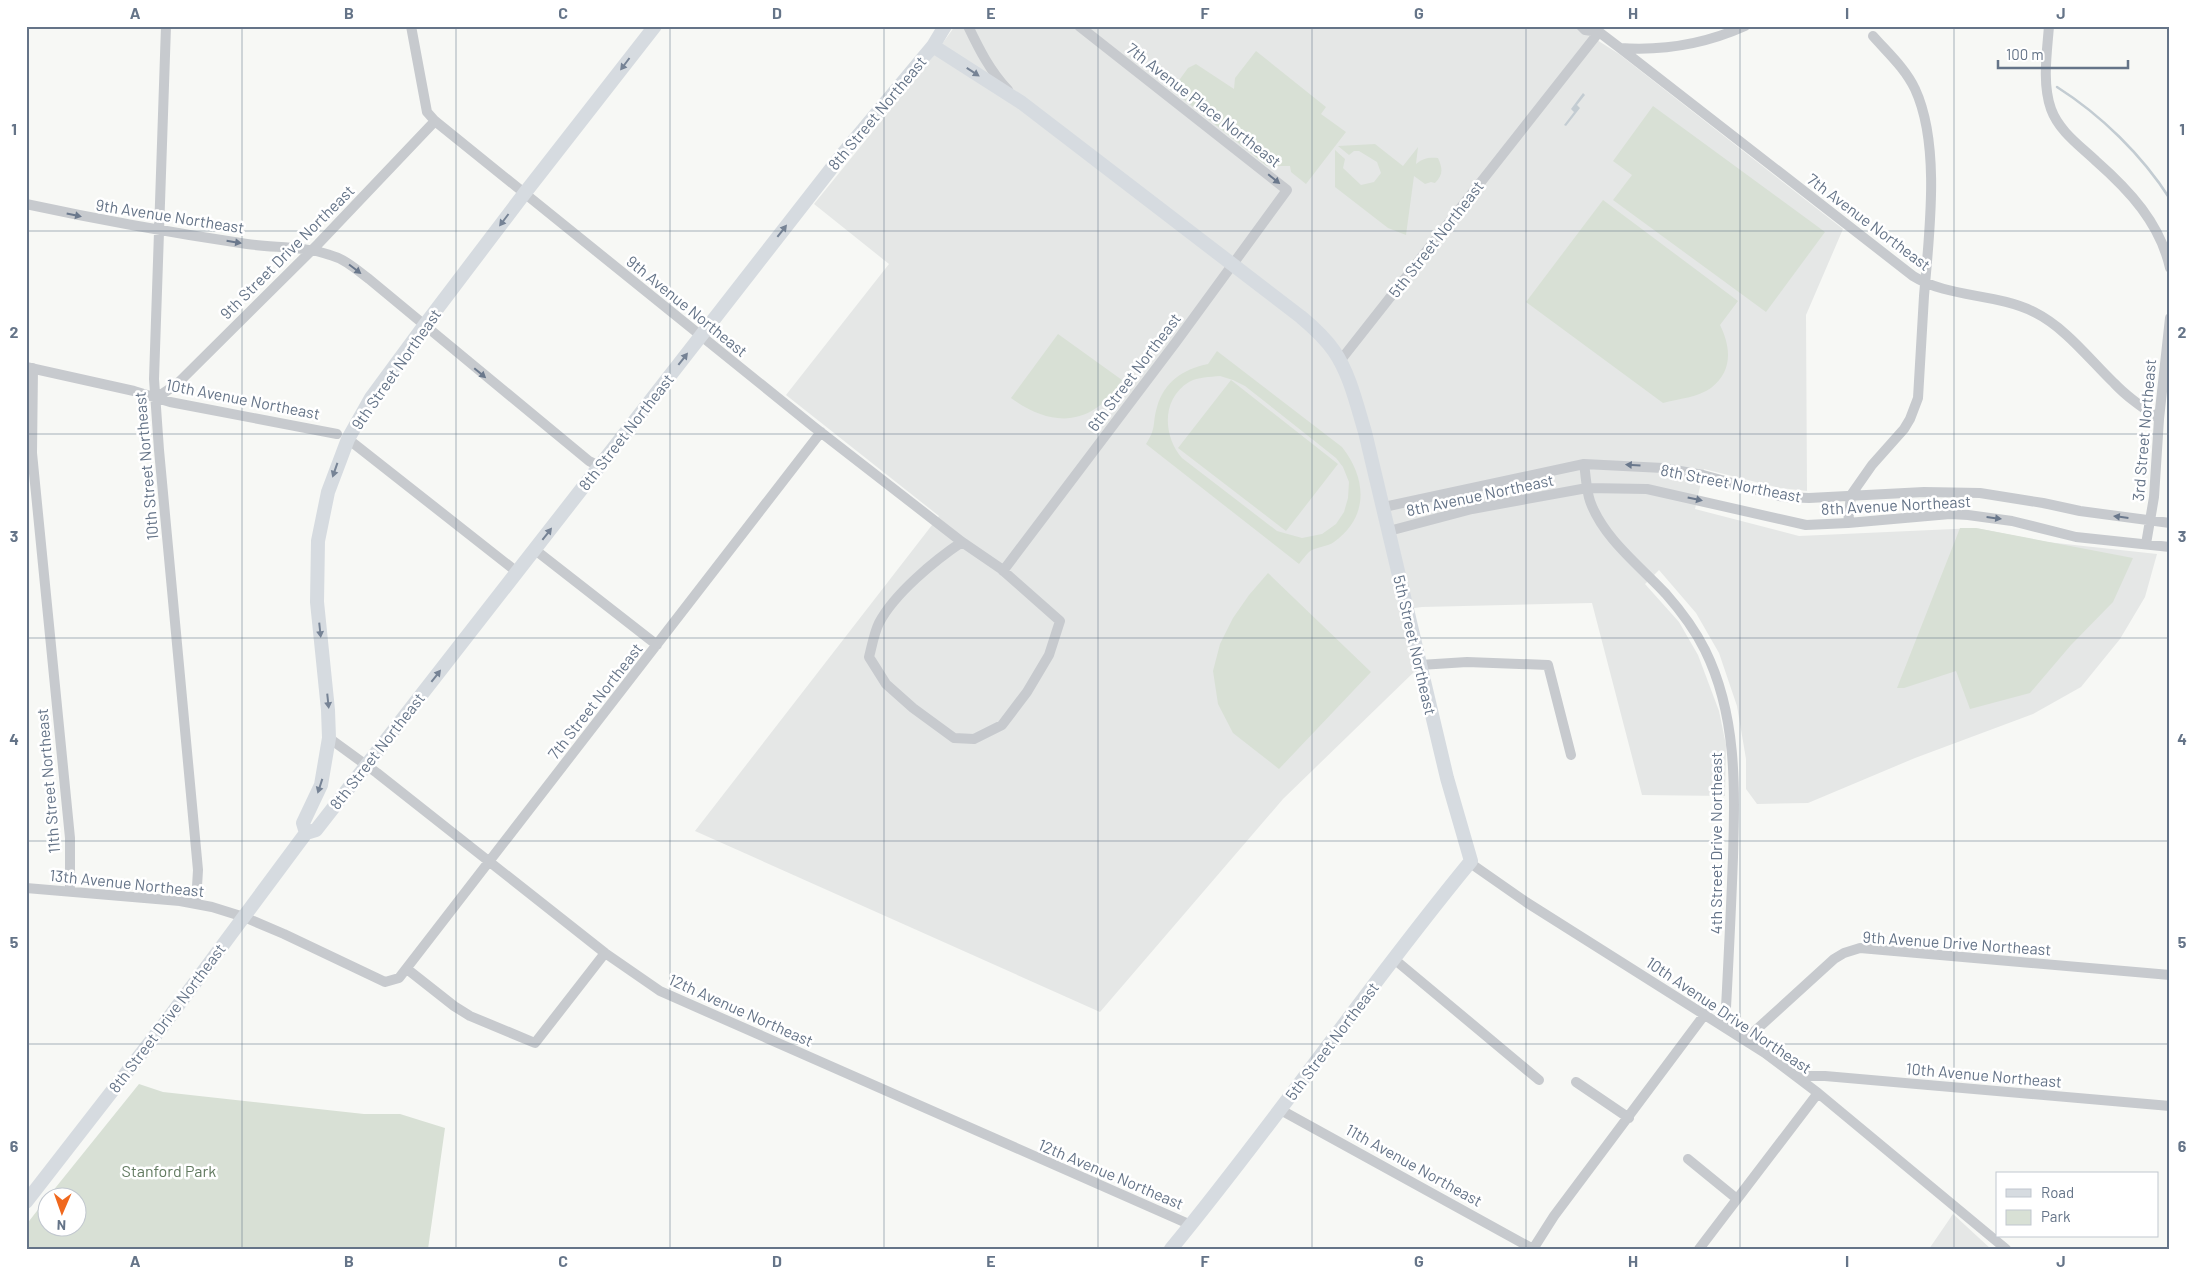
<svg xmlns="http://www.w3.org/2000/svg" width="2196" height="1275" font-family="Barlow,sans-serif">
  <rect width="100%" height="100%" fill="#f7f8f5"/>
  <path fill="#e5e7e6" d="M955,26H1575L1619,54L1843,229L1806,315L1807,491L1780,488L1704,469L1695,509L1799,536L1976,528L2047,542L2157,554L2145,597L2120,639L2081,687L2033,714L1915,758L1808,803L1757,804L1746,789V759L1737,706L1719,653L1696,613L1659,570L1645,584L1679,622L1698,655L1719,711L1726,745L1725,796L1642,795L1592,603L1422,607L1400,610L1415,671L1283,799L1100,1012L695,831L939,516L786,395L889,264L814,204L929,62Z
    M1953,1214L1991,1249H1929Z"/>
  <path fill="#d8e0d5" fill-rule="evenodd" d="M1256,51L1326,107L1321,114L1346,132L1306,184L1291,172L1290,166H1267L1172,90L1188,68L1196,64L1234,89L1235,78Z
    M1653,106L1825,232L1766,312L1613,200L1632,175L1613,161Z
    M1375,144L1403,166L1418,147L1416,164C1423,158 1429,157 1438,158C1443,169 1443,175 1435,183L1431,182L1425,184L1414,176L1406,235L1388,228L1335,187V150L1345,159L1343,168L1361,185L1374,182L1381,173L1377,162L1359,151H1354L1349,155L1338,146Z
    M1603,200L1738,301L1720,325C1731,347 1733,371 1711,388C1699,397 1678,399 1663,403L1526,302Z
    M1058,334L1122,380C1093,426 1053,429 1011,398Z
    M1217,351L1342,447C1367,479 1369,517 1334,542C1327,547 1315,547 1309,552C1306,555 1302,560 1299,564L1146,444C1157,427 1152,424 1157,407C1164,382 1183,369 1208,364ZM1220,376L1233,380L1245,386L1336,458L1343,467L1349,482L1348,498L1344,512L1336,524L1322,534L1302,538L1277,531L1182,458C1163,436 1161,399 1189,382C1198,377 1210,377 1220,376Z
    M1231,380L1338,464L1286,531L1178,448Z
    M1960,528H1976L2133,558L2113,602L2071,645L2030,693L1970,709L1956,671L1904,688H1897Z
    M1268,573L1371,672L1279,769L1233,733L1218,704L1213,671L1220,644L1233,618L1249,595Z
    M139,1084L163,1092L364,1114H400L445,1128L428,1249H26V1225L47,1198L48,1228H78V1198L48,1197Z"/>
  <path fill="#c3ccd2" d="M1583,93L1585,95L1577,105L1580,108L1566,126L1564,125L1574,112L1571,109Z"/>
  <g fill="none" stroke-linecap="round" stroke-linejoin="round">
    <path stroke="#c3ccd2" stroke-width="2.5" d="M2057,87C2101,115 2142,155 2170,199"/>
    <path stroke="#c7cace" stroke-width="10" d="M166,26L154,379L159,450L198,870L196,903
      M411,26L427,112L435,121L814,427L962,542L1000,568L1060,621L1049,655L1027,692L1002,725L974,739L954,738L913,708L886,684L869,657C872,646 874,633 879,623C894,594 935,560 962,542
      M968,26C979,49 990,71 1008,90
      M1581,26L1585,30L1599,32L1620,48L1913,276C1948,298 1996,293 2034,312C2066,328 2089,359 2114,383C2127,397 2143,408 2159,419
      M2049,26C2047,52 2042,84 2051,109C2059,131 2079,145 2096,161C2129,190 2160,223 2170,268
      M1620,48C1664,51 1705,44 1745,26
      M26,204C100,220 173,233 247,244C275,248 304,246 330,255C345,259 357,270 369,279L589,461L599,466
      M1340,361L1599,32
      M26,367L134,391L170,402L337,434
      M33,368L32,453L70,838V892
      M156,398L177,384L318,244L435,121
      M348,439L517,572
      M1584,464C1586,476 1586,489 1590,501C1603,538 1640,566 1666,594C1681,611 1695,630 1705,650C1737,715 1735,786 1733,857C1731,914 1728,970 1725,1027
      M1384,507L1584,464L1663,468L1703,475L1783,497L1809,498L1924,492L1980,493L2043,503L2080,511L2170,523
      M1848,523L1851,495L1872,465L1904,429L1910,419L1918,398C1920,364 1922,330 1924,296C1929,235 1941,145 1915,89C1905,68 1888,53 1873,36
      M1389,531L1472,509L1587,488L1647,489L1806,525L1848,523L1950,514L1968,515L2012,521L2076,537L2170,547
      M2146,544L2154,497L2159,419L2170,318
      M534,549L657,645
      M1003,571L1176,342L1287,190L1079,26
      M1420,665L1467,662L1548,665L1571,755
      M329,738L377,773L605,953L660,991L1191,1225
      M1471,861L1473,865L1526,902L1765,1053L1818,1093L2006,1249
      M26,888L180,901L212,907L244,917L284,934L385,982L399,978L821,432
      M1394,959L1539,1080
      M407,969L454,1006L470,1016L535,1043L605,953
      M1745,1040L1834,959L1844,953L1860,948L2170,975
      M1796,1076H1825L2170,1106
      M1576,1082L1629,1118
      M1279,1109L1533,1249
      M1688,1159L1737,1199
      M1533,1249L1554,1216L1705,1014
      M1699,1249L1818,1093"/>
    <path stroke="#d6dbe0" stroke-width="14" d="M933,46L1022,103L1301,317C1313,327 1325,338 1334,351C1350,374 1357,406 1365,432L1447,778L1471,861C1367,987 1275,1123 1171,1249
      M306,833L316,830L841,156L933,46L945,26
      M306,833L303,823L321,785L329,738L328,710L317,602L318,541L328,492L348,439L371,398L424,326L524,194L655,26
      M26,1202L165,1023L306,833"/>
  </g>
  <defs><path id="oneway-solid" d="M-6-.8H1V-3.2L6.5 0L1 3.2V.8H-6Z" transform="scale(1.25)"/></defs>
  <g fill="#768395">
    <use href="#oneway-solid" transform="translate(625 64) rotate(127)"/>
    <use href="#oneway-solid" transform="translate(973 72) rotate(33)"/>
    <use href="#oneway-solid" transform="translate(504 220) rotate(127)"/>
    <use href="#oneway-solid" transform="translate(782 231) rotate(-52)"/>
    <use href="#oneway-solid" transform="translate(683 359) rotate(-52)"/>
    <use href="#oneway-solid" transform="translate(335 470) rotate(109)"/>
    <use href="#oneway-solid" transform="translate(547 534) rotate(-52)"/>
    <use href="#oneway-solid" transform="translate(320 630) rotate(84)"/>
    <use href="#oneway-solid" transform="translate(436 676) rotate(-52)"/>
    <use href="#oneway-solid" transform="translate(328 701) rotate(84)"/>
    <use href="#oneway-solid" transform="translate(320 786) rotate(108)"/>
  </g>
  <g fill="#6a788c">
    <use href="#oneway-solid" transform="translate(1274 179) rotate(39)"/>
    <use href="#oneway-solid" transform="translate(74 215) rotate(12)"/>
    <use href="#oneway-solid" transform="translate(234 242) rotate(9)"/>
    <use href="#oneway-solid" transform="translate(355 269) rotate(37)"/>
    <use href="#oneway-solid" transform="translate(480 373) rotate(40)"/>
    <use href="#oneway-solid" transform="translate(1633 465) rotate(-176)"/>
    <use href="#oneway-solid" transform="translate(1695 499) rotate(12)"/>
    <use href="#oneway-solid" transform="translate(2121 517) rotate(-173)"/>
    <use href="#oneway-solid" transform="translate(1994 518) rotate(7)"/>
  </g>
  <path fill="none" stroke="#657488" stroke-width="1" stroke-opacity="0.55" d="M242,26V1249M456,26V1249M670,26V1249M884,26V1249M1098,26V1249M1312,26V1249M1526,26V1249M1740,26V1249M1954,26V1249M26,231H2170M26,434H2170M26,638H2170M26,841H2170M26,1044H2170"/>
  <g text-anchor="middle" stroke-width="5" stroke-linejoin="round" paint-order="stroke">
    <g font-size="16" fill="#657488" stroke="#fff">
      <text transform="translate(1204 105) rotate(38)" y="6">7th Avenue Place Northeast</text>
      <text transform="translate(877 113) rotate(-50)" y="6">8th Street Northeast</text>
      <text transform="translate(170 216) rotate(9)" y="6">9th Avenue Northeast</text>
      <text transform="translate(1869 222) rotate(37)" y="6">7th Avenue Northeast</text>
      <text transform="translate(1436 239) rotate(-52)" y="6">5th Street Northeast</text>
      <text transform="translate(287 252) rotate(-45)" y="6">9th Street Drive Northeast</text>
      <text transform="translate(687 306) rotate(39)" y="6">9th Avenue Northeast</text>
      <text transform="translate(396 369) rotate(-55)" y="6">9th Street Northeast</text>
      <text transform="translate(1134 372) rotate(-53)" y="6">6th Street Northeast</text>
      <text transform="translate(243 399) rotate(11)" y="6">10th Avenue Northeast</text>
      <text transform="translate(2144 430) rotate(-85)" y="6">3rd Street Northeast</text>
      <text transform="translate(626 432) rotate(-52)" y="6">8th Street Northeast</text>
      <text transform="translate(146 466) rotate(-95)" y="6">10th Street Northeast</text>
      <text transform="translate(1731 483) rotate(11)" y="6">8th Street Northeast</text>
      <text transform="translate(1480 495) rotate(-12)" y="6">8th Avenue Northeast</text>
      <text transform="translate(1896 505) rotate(-3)" y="6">8th Avenue Northeast</text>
      <text transform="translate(1415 645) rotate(77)" y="6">5th Street Northeast</text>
      <text transform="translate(595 701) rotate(-52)" y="6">7th Street Northeast</text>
      <text transform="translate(377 751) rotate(-52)" y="6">8th Street Northeast</text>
      <text transform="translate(48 781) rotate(-95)" y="6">11th Street Northeast</text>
      <text transform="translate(1716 843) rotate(-90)" y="6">4th Street Drive Northeast</text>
      <text transform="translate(127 883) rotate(6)" y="6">13th Avenue Northeast</text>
      <text transform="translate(1957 943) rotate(4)" y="6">9th Avenue Drive Northeast</text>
      <text transform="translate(741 1010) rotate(24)" y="6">12th Avenue Northeast</text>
      <text transform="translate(1729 1015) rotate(34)" y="6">10th Avenue Drive Northeast</text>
      <text transform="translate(167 1018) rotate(-53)" y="6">8th Street Drive Northeast</text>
      <text transform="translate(1332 1041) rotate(-53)" y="6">5th Street Northeast</text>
      <text transform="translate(1984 1075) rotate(5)" y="6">10th Avenue Northeast</text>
      <text transform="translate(1414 1165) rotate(29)" y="6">11th Avenue Northeast</text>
      <text transform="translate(1111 1174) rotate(23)" y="6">12th Avenue Northeast</text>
    </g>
    <g font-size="16" fill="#627a60" stroke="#fff">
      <text x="169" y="1177">Stanford Park</text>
    </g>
  </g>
  <rect width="2196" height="1275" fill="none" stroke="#ffffff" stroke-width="55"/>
  <rect x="1996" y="1172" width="162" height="65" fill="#ffffff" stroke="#c1c7cf"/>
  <rect x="2006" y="1189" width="25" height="8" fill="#d6dbe0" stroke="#c1c7cf"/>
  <text x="2041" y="1198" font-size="15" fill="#657488">Road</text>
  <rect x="2006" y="1210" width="25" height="15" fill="#d8e0d5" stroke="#c1c7cf"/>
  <text x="2041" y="1222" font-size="15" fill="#657488">Park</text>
  <g transform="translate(62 1212) rotate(182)"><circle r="24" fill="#ffffff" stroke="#c1c7cf"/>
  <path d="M0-4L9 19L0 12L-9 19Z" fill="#f0681d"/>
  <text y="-8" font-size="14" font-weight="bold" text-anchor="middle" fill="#657488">N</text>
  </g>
  <path d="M1998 60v8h130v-8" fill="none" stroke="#657488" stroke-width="2.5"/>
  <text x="2006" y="60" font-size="15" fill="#657488" stroke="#ffffff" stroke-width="4" paint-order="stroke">100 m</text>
  <rect x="28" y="28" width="2140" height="1220" fill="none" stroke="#657488" stroke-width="2"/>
  <g font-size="16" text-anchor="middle" font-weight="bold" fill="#657488">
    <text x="135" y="19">A</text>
    <text x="349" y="19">B</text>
    <text x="563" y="19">C</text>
    <text x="777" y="19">D</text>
    <text x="991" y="19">E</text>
    <text x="1205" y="19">F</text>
    <text x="1419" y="19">G</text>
    <text x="1633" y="19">H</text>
    <text x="1847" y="19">I</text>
    <text x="2061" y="19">J</text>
    <text x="14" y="135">1</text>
    <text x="2182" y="135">1</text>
    <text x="14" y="338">2</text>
    <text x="2182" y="338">2</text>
    <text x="14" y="542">3</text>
    <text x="2182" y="542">3</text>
    <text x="14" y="745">4</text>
    <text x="2182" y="745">4</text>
    <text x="14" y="948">5</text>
    <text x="2182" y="948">5</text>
    <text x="14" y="1152">6</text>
    <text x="2182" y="1152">6</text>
    <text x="135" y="1267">A</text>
    <text x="349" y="1267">B</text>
    <text x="563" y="1267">C</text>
    <text x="777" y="1267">D</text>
    <text x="991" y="1267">E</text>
    <text x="1205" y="1267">F</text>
    <text x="1419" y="1267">G</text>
    <text x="1633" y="1267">H</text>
    <text x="1847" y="1267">I</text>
    <text x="2061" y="1267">J</text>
  </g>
</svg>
